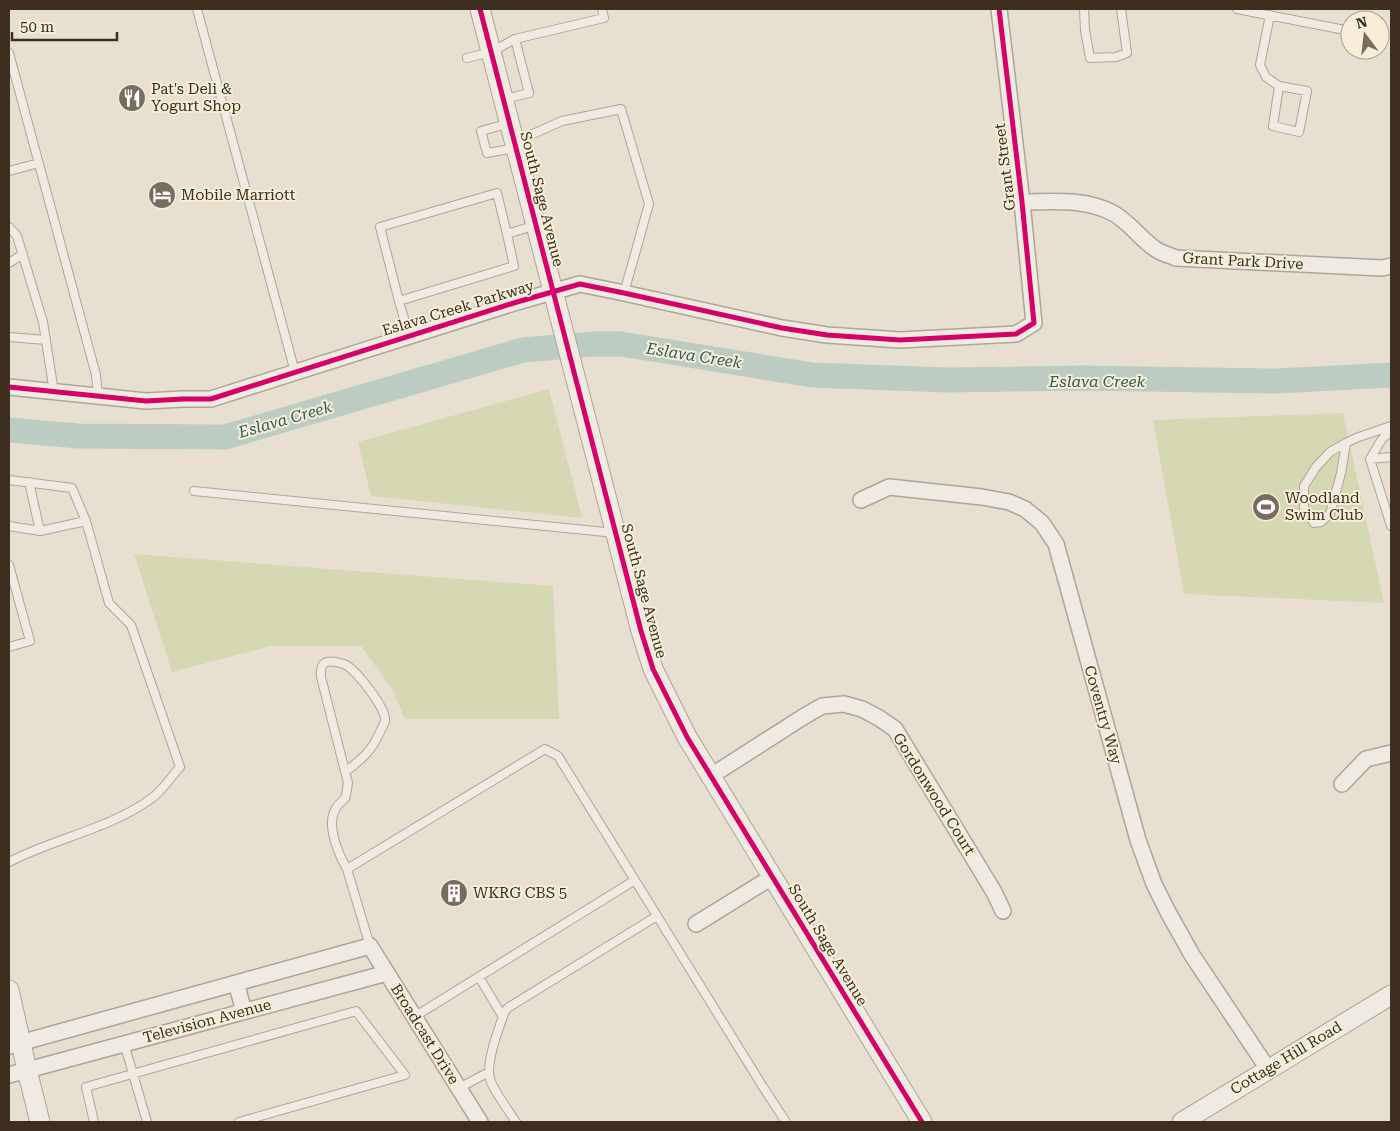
<svg xmlns="http://www.w3.org/2000/svg" width="1400" height="1131" font-family="'Roboto Serif',serif">
  <rect width="100%" height="100%" fill="#e7e0d1"/>
  <path fill="#d6d7b3" d="M549,389L582,518L371,496L358,442Z
    M1343,413L1384,603L1184,594L1153,420Z
    M134,554L553,586L559,719H405L392,689L361,646H271L172,672Z"/>
  <g fill="none" stroke-linecap="round" stroke-linejoin="round">
    <path stroke="#bcccc2" stroke-width="25" d="M9,430L78,436L225,437L523,350L593,344H621L812,375L947,380L1082,378L1278,381L1391,375"/>
    <g stroke="#ada599" stroke-width="10">
      <path id="service" d="M197,9L295,372
        M1084,9L1085,30L1090,58L1116,57L1127,53L1121,9
        M1237,9L1350,31
        M1270,15L1260,65L1266,77L1279,86L1273,126L1299,132L1307,91L1279,86
        M9,53L96,375L98,396
        M467,58L491,52L515,39L604,18L602,9
        M504,99L529,93L515,39
        M510,123L481,131L487,153L516,148
        M515,142L562,121L621,109L649,204L624,293
        M9,171L39,163
        M9,227L17,236L43,322L54,392
        M507,234L514,266L399,301L380,227L497,193L507,234L536,225
        M9,263L23,254
        M399,301L409,336
        M9,337L46,340
        M1391,431L1382,439L1370,459L1391,526
        M1346,443L1341,473L1330,514L1321,522L1314,523L1304,508V486L1316,467L1330,452L1346,443L1356,438L1391,426
        M1370,459L1391,457
        M9,480L72,488L86,521L109,603L131,625L180,767C171,777 163,790 152,798C110,829 55,838 9,862
        M29,482L40,531
        M194,491L615,533
        M9,526L40,531L86,521
        M9,565L30,641L9,647
        M345,772C362,759 371,752 380,732C381,729 384,725 385,721C387,709 355,668 344,664C341,663 338,663 336,662C323,660 320,665 321,677L348,783C347,787 347,793 345,798C342,802 337,805 335,810C326,826 339,855 347,869
        M370,946L347,869L545,749L558,756L763,1087L786,1122
        M479,977L503,1017
        M414,1017L635,880
        M124,1043L147,1122
        M459,1088L489,1072
        M94,1122L86,1087L356,1011L405,1075L239,1122
        M516,1122C508,1110 497,1095 491,1082C484,1065 499,1028 505,1011L509,1007L657,916"/>
    </g>
    <g stroke="#ada599" stroke-width="18">
      <path id="minor" d="M1022,202C1053,202 1084,198 1113,213C1129,222 1140,238 1154,248C1160,253 1169,255 1176,258L1382,268L1391,266
        M9,387L146,401L183,399H211L517,302L580,284L624,293L782,328L827,335L900,340L1016,334L1034,323L1022,202L999,9
        M861,500L889,487L982,497L1009,502L1025,509L1042,523L1056,544L1138,840L1154,884L1168,912L1192,955L1268,1069
        M711,776L803,717L822,706L844,704L862,709L879,718L895,729L994,892L1003,911
        M1342,784L1366,759L1391,753
        M696,924L772,877
        M236,983L244,1011
        M9,1046L370,946L480,1122
        M9,1075L387,973"/>
    </g>
    <g stroke="#ada599" stroke-width="21">
      <path id="tertiary" d="M480,9L641,631L653,669L687,737L922,1122
        M9,990L27,1070L40,1122
        M1182,1122L1391,995"/>
    </g>
    <use href="#service" stroke="#efebe3" stroke-width="8"/>
    <use href="#minor" stroke="#efebe3" stroke-width="15"/>
    <use href="#tertiary" stroke="#efebe3" stroke-width="19"/>
    <g stroke="#f7eed8" stroke-width="8">
      <path id="cycleway" d="M480,9L641,631L653,669L687,737L922,1122
        M9,387L146,401L183,399H211L517,302L580,284L624,293L782,328L827,335L900,340L1016,334L1034,323L1022,202L999,9"/>
    </g>
    <use href="#cycleway" stroke="#d6006c" stroke-width="5"/>
  </g>
  <defs>
    <g id="restaurant-disc" transform="scale(1.4375)"><circle r="9.5" fill="#786c5e" stroke="#f7eed8"/><path d="M-5-6h1v4h1v-4h1v4h1v-4h1v5L-1.5 .5V6h-2V.5L-5-1ZM5-6V6H3V1.5H1.5Q1.5-4 5-6Z" fill="#fff"/></g>
    <g id="hotel-disc" transform="scale(1.4375)"><circle r="9.5" fill="#786c5e" stroke="#f7eed8"/><path d="M-6-4.5h1.5V1H6V5H4.5V3h-9V5H-6ZM-4 0a1.8 1.8 0 1 1 3.6 0ZM.5 0V-2.5h3Q6-2.5 6 0Z" fill="#fff"/></g>
    <g id="stadium-disc" transform="scale(1.4375)"><circle r="9.5" fill="#786c5e" stroke="#f7eed8"/><path d="M0-5a6.5 5 0 1 0 0 10a6.5 5 0 1 0 0-10ZM-3.5-1.8h7v3.6h-7Z" fill="#fff"/></g>
    <g id="building-disc" transform="scale(1.4375)"><circle r="9.5" fill="#786c5e" stroke="#f7eed8"/><path d="M-4-6H4V6H1V3H-1V6H-4ZM-2.5-4.3h1.7v1.8h-1.7ZM.8-4.3h1.7v1.8H.8ZM-2.5-1h1.7V.8h-1.7ZM.8-1h1.7V.8H.8Z" fill="#fff"/></g>
  </defs>
  <g fill-rule="evenodd">
    <use href="#restaurant-disc" x="132" y="98"/>
    <use href="#hotel-disc" x="162" y="195"/>
    <use href="#stadium-disc" x="1266" y="507"/>
    <use href="#building-disc" x="454" y="893"/>
  </g>
  <g text-anchor="middle" stroke-width="4" stroke-linejoin="round" paint-order="stroke">
    <g font-size="15" fill="#3d2e20" stroke="#f7eed8" text-anchor="start">
      <text x="151" y="94">Pat's Deli &amp;<tspan x="151" dy="17">Yogurt Shop</tspan></text>
      <text x="181" y="200">Mobile Marriott</text>
      <text x="1285" y="503">Woodland<tspan x="1285" dy="17">Swim Club</tspan></text>
      <text x="473" y="898">WKRG CBS 5</text>
    </g>
    <g font-size="15" fill="#3d2e20" stroke="#f7eed8">
      <text transform="translate(1005 167) rotate(-97)" y="5">Grant Street</text>
      <text transform="translate(542 199) rotate(76)" y="5">South Sage Avenue</text>
      <text transform="translate(1243 261) rotate(3)" y="5">Grant Park Drive</text>
      <text transform="translate(458 308) rotate(-17)" y="5">Eslava Creek Parkway</text>
      <text transform="translate(644 591) rotate(75)" y="5">South Sage Avenue</text>
      <text transform="translate(1103 715) rotate(74)" y="5">Coventry Way</text>
      <text transform="translate(934 794) rotate(58)" y="5">Gordonwood Court</text>
      <text transform="translate(828 945) rotate(59)" y="5">South Sage Avenue</text>
      <text transform="translate(207 1021) rotate(-15)" y="5">Television Avenue</text>
      <text transform="translate(425 1034) rotate(58)" y="5">Broadcast Drive</text>
      <text transform="translate(1286 1058) rotate(-31)" y="5">Cottage Hill Road</text>
    </g>
    <g font-size="16" font-style="italic" fill="#2f5d5a" stroke="#f7eed8">
      <text transform="translate(694 355) rotate(9)" y="6">Eslava Creek</text>
      <text x="1097" y="387">Eslava Creek</text>
      <text transform="translate(285 419) rotate(-16)" y="6">Eslava Creek</text>
    </g>
  </g>
  <rect width="1400" height="1131" fill="none" stroke="#3d2e20" stroke-width="20"/>
  <g transform="translate(1365 35) rotate(345)"><circle r="24" fill="#f7eed8" stroke="#ada18e"/>
  <path d="M0-4L9 19L0 12L-9 19Z" fill="#786c5e"/>
  <text y="-8" font-size="14" font-weight="bold" text-anchor="middle" fill="#3d2e20">N</text>
  </g>
  <path d="M12 32v8h105v-8" fill="none" stroke="#3d2e20" stroke-width="2.5"/>
  <text x="20" y="32" font-size="15" fill="#3d2e20" stroke="#f7eed8" stroke-width="4" paint-order="stroke">50 m</text>
</svg>
